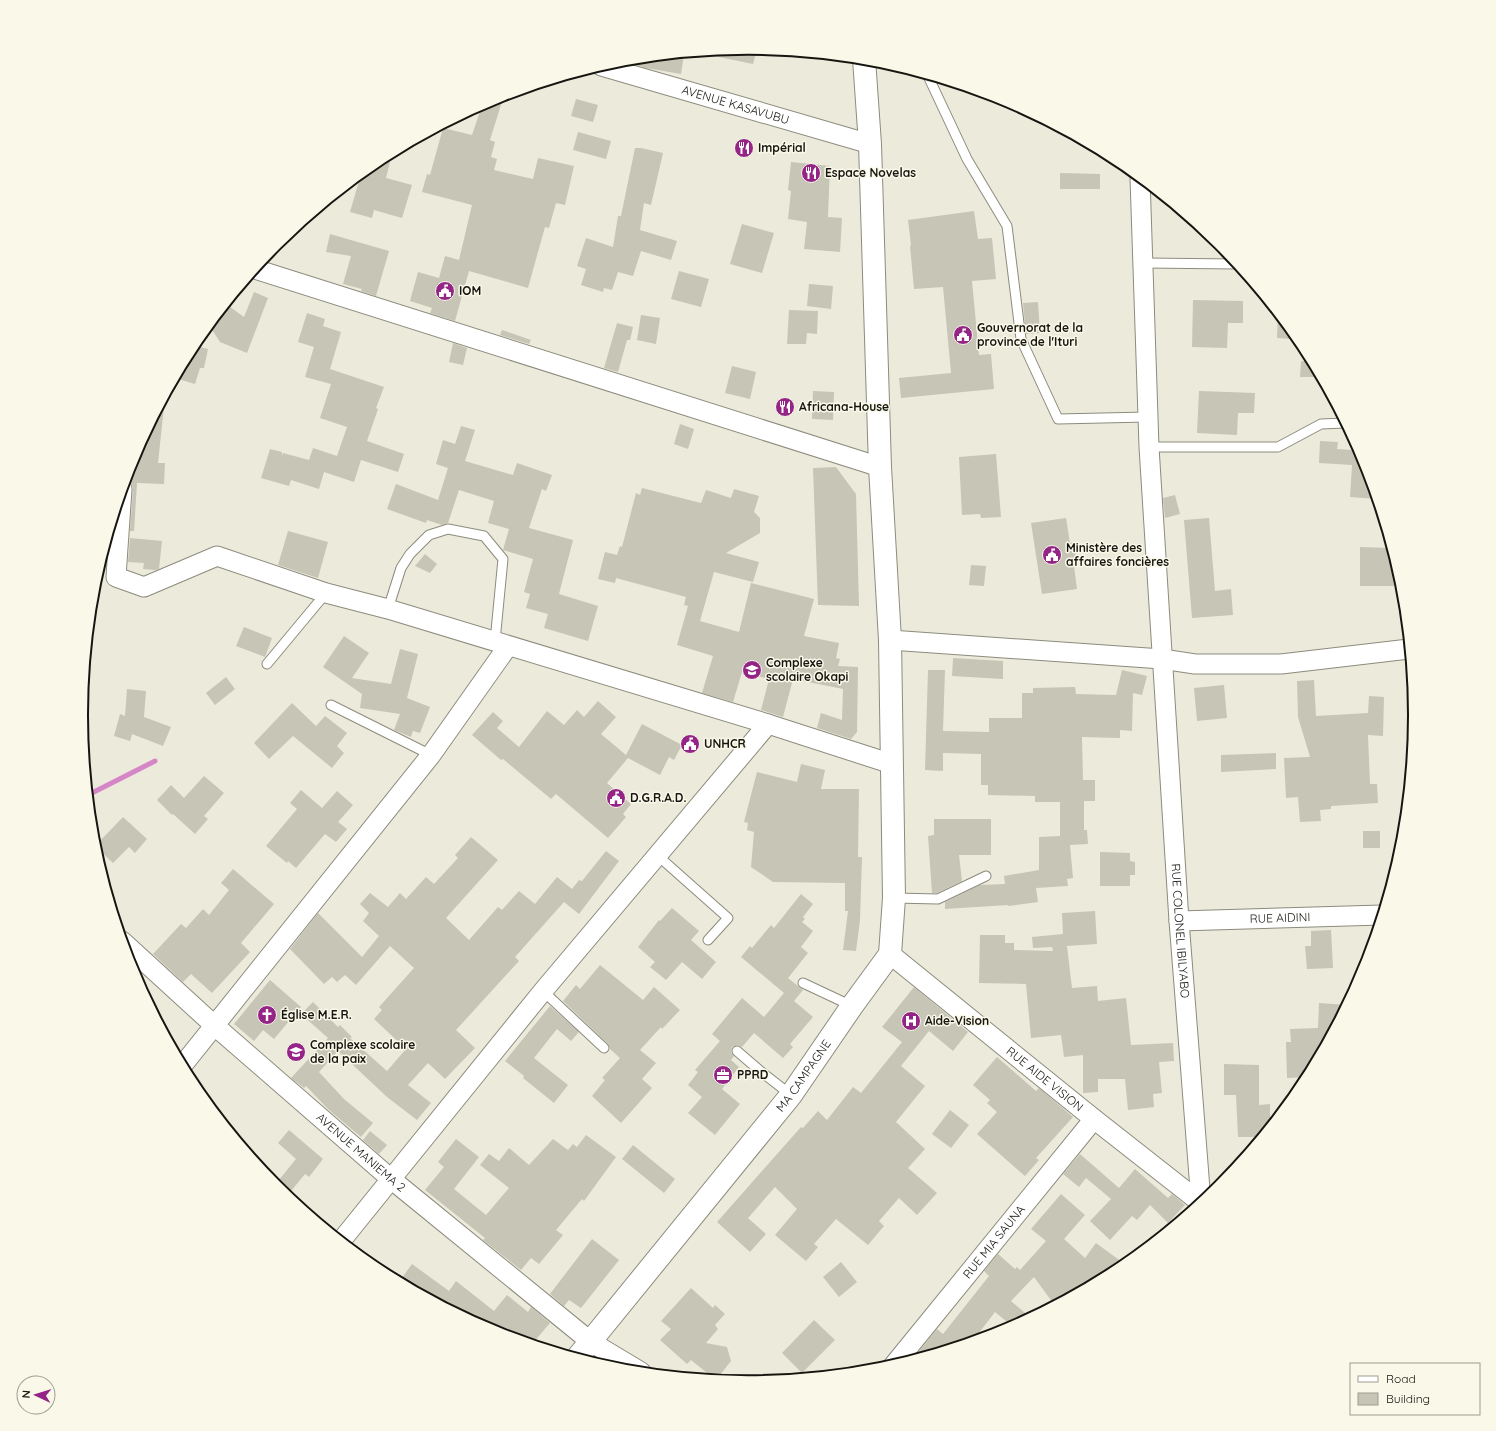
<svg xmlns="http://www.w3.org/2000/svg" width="1496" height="1431" font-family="Quicksand,sans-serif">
  <rect width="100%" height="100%" fill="#ecebdb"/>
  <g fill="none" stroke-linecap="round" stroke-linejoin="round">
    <path stroke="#d586c6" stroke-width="5" d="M88,795L155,761"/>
  </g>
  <path fill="#c6c5b6" d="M748,48L757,49L753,64L709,55L710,52Z
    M684,54L681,74L646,68L627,62V60Z
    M504,95L490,140L495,142L491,157L497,159L494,170L533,179L538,158L574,166L565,205L556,203L549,228L545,227L528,288L469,271L455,321L430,313L432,308L410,301L418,272L439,278L445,256L459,260L472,205L422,192L427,174L430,175L443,128L472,135L482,105L493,99Z
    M576,99L598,105L593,122L571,116Z
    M578,132L611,141L606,159L573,150Z
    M635,148H641L663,153L651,205L644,203L640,230L677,241L671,260L641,251L633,276L618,272L612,290L604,288L603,292L581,285L586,269L577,266L586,238L613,247L618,216H621Z
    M381,159L390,162L386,178L412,185L402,218L374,210L372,218L350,212L361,174Z
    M791,162L830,166L828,217L842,218L840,252L804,249L807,222L788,219L791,191L788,190Z
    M1060,173L1100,174V189H1060Z
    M974,211L978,239L992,238L996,279L972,281L979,355L991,354L994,389L901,398L899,378L951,373L943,287L914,289L910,246L911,245L908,220Z
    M742,224L774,233L762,273L730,264Z
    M330,234L389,251L376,296L361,291L362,289L343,284L351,256L326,252Z
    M679,271L709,279L701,307L671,299Z
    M809,284L833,286L831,309L807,306Z
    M254,292L268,298L247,353L220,342L209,325L226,304L244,317Z
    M1193,300L1243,301V323H1228L1227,348L1192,347Z
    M1038,302L1040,333L1026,334L1023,303Z
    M789,310L818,311L817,334L807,333L806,344H787Z
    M307,313L325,319L323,326L341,332L330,369L384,387L376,408L378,409L367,441L404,454L398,472L361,460L354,482L324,472L319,489L291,480L289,486L261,478L270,449L282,452V456L283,453L309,460L313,448L337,456L347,427L320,418L331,384L305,377L314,347L298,342Z
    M1278,314L1291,330L1290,339L1277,338Z
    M641,315L660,318L656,344L637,340Z
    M617,323L633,327L630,340H627L618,372L604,368Z
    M502,330L531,340L529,344L500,335Z
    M453,343L467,348L463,365L449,362Z
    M193,345L208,349L204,368H200L195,384L175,378Z
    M1301,361L1312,362L1321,377H1300Z
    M732,366L756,372L750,399L725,393Z
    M813,391L834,392L833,420L812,419Z
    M1199,391L1255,393L1254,413H1238L1237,435L1197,433Z
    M165,397L158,463H165L164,484L137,483L134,531H130L133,489L132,484L126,479L131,460Z
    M680,424L694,429L688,449L674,444Z
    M461,426L475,430L465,461L513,475L517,463L552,475L546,491L542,489L529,528L573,540L559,594L598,606L588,641L544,628L548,614L526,608L530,594L524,592L533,559L503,550L509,529L488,523L494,501L459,490L448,523L442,525L427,520L426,523L387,509L396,484L438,500L448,468L436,464L443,440L455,444Z
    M1354,440L1365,460L1376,499L1350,497L1352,465L1319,463L1320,441L1338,442L1337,449L1353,450Z
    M996,454L1001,517L981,518L980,514L962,515L959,457Z
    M836,467L856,494L859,606L818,605L813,468Z
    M642,488L701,503L706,490L731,498L734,489L759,496L754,512L760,518V533L726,553L759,562L753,582L714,572L700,621L739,632L751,583L814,599L804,636L839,643L836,658L840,659L838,666L858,667L857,732L851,739L817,728L821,713L842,720L843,689L793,679L783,717L761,710L769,679L742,672L733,702L702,693L713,656L677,645L688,606L684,605L686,597L616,578L615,583L598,579L605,552L617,555L620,546L622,547L636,493L640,495Z
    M1175,495L1180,514L1165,518L1163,498Z
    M1066,518L1070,543L1074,542L1077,565L1074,566L1077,589L1042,594L1031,523Z
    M1209,518L1215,591L1231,589L1233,615L1192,618L1184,520Z
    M288,531L328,542L318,578L278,565Z
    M130,538L162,541L159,569L155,570L143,569L144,563L128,562Z
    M1360,547L1391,548L1394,558V586H1360Z
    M425,554L437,564L430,573L415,566Z
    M971,565L986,566L984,586L969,585Z
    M244,627L272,638L265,657L236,646Z
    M344,636L369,653L352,678L391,684L400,649L418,654L407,698L430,707L420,733L413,731L411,737L394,730L400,714L360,708L362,694L323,667Z
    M953,658L1003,661V679L952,676Z
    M928,670H945L943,731L989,732V718H1022V693H1033V688L1075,687L1076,694L1116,695L1122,670L1147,676L1142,695L1133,693L1132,731L1120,730V738L1082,737L1083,780H1095V801H1084V830H1087L1088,844L1070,845L1073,878L1067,879L1068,886L1036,888L1038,902L1008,906V905L945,909V902L980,885L1005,884L1004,876L1039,870V837L1060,836V802H1035V796L988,795V785H981V754L943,753V771L925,770Z
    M226,677L235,689L215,705L206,693Z
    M1314,680L1316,716L1368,713L1369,696L1384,697L1383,736L1368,735L1370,784H1377L1378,803L1331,806V809L1320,810L1321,821L1300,822L1298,797L1286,798L1284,758L1310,757L1298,717L1297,681Z
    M1224,685L1227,718L1197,721L1194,688Z
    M127,689L146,691L144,717L171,727L163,746L132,734L130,741L114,736L120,714L125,716Z
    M598,701L616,717L601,734L626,755L642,724L682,745L674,760L669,757L660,775L628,758L607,783L631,804L623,814L626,817L608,838L556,794L551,799L503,759L501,760L472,735L493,712L503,721L497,728L519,747L547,711L564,725L577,710L584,717Z
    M292,703L316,726L325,716L347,733L337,746L344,753L332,768L293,736L269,759L254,743Z
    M1276,753V769L1221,772V755Z
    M801,764L825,770L821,789H859L858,857H862L860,920L856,951L843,950L848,911H845V883L773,882L751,867L754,832L747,830L748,823L744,822L757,772L797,782Z
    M204,776L224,793L204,816L208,819L195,834L173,814L172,815L157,800L171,785L184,798Z
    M301,790L322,808L337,791L353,805L338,822L347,829L336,842L325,834L296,868L288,861L287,863L266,846L297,809L290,803Z
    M123,817L147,839L135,853L129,847L113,863L95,846Z
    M934,819H991V855H959L962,881L937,893H932L928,836L934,835Z
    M1363,831H1380V848H1363Z
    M471,837L498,860L446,918L469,940L498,907L502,910L519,891L535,904L557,877L572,889L579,880L582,881L606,851L619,861L579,914L564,902L515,957L519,961L456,1030L475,1048L445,1079L428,1063L408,1085L431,1103L417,1120L387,1097L338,1051L319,1072L344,1099L373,1123L361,1137L329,1110L306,1086L304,1088L291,1078L328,1038L301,1014L313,1002L338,1027L340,1025L352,1037L350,1038L387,1071L406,1049L374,1019L382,1010L379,1007L414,968L390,946L356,985L345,975L337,982L332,977L324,984L290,949L318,913L362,957L379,936L363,921L369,913L360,904L370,893L388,907L400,893L406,899L426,877L434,884L458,858L455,855Z
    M1100,852L1130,853V861L1135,862V875H1130V886H1100Z
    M233,869L274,904L241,943L250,952L212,993L191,974L183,982L153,954L181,924L186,928L203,909L209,915L229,890L221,883Z
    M801,894L813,904L803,917L805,919L802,922L813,931L801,947L808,953L788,978L803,990L794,1001L813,1017L790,1044L793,1047L783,1058L754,1033L742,1047L738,1045L732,1047L731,1053L734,1056L731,1060L739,1067L722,1089L740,1104L715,1135L688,1113L702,1097L688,1085L698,1072L695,1070L720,1041L712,1034L742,998L764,1017L784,993L741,957L750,946L752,948L771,925L774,928Z
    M672,908L699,931L691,940L716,962L702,979L682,962L666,980L650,967L655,962L638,947L659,920L660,921Z
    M1095,911L1097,944L1067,946L1072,988L1097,986L1098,1001L1126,998L1131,1045L1173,1043L1174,1061L1159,1062L1162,1093L1153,1094L1154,1107L1128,1110L1125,1079H1098V1092L1083,1093V1055L1064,1057L1061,1035L1031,1038L1026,984L979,983L980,935H1005V943H1014V950L1053,951L1052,947L1033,948L1032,937L1063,934L1062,913Z
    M1331,930L1333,968L1307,969L1305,946H1311V931Z
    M600,965L643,1000L654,987L680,1010L662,1029L661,1027L640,1050L656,1063L642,1079L652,1088L621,1123L592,1096L605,1080L602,1078L620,1058L610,1049L608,1044L563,1001L576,985L580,989Z
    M270,980L301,1007L274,1039L263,1030L254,1041L234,1024Z
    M914,987L968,1032L953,1051L929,1031L901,1066L925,1086L896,1122L925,1149L908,1168L937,1193L917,1215L899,1198L879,1221L884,1226L868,1245L836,1219L814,1244L818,1247L806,1261L775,1235L797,1209L775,1187L748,1218L766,1234L750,1252L717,1222L801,1127L803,1128L818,1111L827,1120L853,1087L861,1093L902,1042L882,1027Z
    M1319,1003L1347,1005L1308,1077L1287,1078L1286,1042H1291L1290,1029L1318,1028Z
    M550,1006L579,1032L571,1041L557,1029L534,1058L568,1085L554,1103L523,1078L524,1076L505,1061Z
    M997,1057L1036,1091L1039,1088L1073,1117L1036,1158L1039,1160L1025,1176L977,1134L997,1112L987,1103L990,1100L973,1085Z
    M1224,1064L1259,1065V1105L1270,1104V1126L1262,1137H1238L1236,1095H1224Z
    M950,1110L969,1125L951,1148L932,1134Z
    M289,1130L323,1159L309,1177L305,1174L287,1196L274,1186L296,1159L278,1143Z
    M370,1131L387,1145L379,1154L363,1140Z
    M586,1135L616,1157L584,1201L582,1199L556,1230L563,1235L539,1264L531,1258L521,1270L483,1240L485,1238L425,1190L444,1167L438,1162L456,1139L479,1157L454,1189L486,1215L509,1188L480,1165L489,1154L499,1161L509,1148L529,1165L553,1139L568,1150L573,1144L577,1147Z
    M633,1145L675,1179L664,1193L622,1159Z
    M1080,1154L1119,1188L1135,1169L1168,1198L1172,1194L1185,1205L1168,1223L1150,1205L1137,1220L1132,1216L1110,1240L1090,1221L1111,1199L1086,1178L1079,1187L1063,1174Z
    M1061,1194L1085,1215L1064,1239L1085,1258L1096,1243L1126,1265L1119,1271L1057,1303H1053L1034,1277L1011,1301L1031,1318L1013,1327L995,1312L972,1342L912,1360L937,1329L943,1334L989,1276L984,1271L998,1254L1015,1269L1017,1267L1020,1270L1046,1241L1031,1229Z
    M592,1239L619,1260L581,1308L569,1300L564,1306L550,1294Z
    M841,1262L857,1282L839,1297L823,1277Z
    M412,1264L449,1291L456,1281L494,1311L507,1295L528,1312L531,1307L550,1323L532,1344L492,1332L399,1282Z
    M691,1288L713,1308L715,1305L725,1314L715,1325L718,1329L706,1343L727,1347L731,1361L716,1380L691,1360L687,1364L660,1340L671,1329L661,1321Z
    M814,1320L835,1340L802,1373L782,1353Z"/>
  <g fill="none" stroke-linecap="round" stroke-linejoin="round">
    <g stroke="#8c8b7d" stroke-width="11">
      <path id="service" d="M928,76L967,159L1007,226L1021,339L1058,419L1147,417
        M1144,263L1237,264
        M1149,447H1278L1321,424L1345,423
        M388,609L401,568L410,554L429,535L448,529L484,536L503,559L495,641
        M267,664L326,593
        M331,705L431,755
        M657,855L728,918L708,940
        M894,898L938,899L986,876
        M803,983L852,1006
        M543,991L604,1048
        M737,1051L759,1070L791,1095"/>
    </g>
    <g stroke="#8c8b7d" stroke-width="21">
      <g id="minor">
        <path id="s1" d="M601,66L870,144"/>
        <path id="s2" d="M1140,178L1149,447L1179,921L1201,1202"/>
        <path d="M255,269L880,467"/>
        <path d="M122,489L116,577L144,587L217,556L326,593L388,609L768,724L892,764"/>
        <path d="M890,640L1162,659L1195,664H1281L1409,649"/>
        <path id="s3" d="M1179,921L1382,915"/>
        <path id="s4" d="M122,941L215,1026L391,1179L591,1342L641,1372"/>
        <path id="s5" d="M890,954L1094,1119L1201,1203"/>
        <path d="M182,1066L431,755L508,646"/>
        <path d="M341,1241L543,991L768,724"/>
        <path id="s6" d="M893,1366L1094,1119"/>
      </g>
    </g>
    <g stroke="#8c8b7d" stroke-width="24">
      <g id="tertiary">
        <path id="s7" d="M577,1358L791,1095L852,1006L890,954L894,898L890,640L880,467L870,144L864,59"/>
      </g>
    </g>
    <use href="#service" stroke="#fff" stroke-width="9"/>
    <use href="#minor" stroke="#fff" stroke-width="19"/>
    <use href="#tertiary" stroke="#fff" stroke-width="22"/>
  </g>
  <defs>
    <g id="restaurant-disc" transform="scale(1)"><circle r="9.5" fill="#942586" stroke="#f9f8e9"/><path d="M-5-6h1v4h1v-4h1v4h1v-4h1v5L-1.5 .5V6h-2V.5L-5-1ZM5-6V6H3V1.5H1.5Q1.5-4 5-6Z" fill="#fff"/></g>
    <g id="civic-disc" transform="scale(1)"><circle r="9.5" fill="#942586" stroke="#f9f8e9"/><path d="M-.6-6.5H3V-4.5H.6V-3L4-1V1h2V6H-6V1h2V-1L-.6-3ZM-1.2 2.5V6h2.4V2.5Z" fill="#fff"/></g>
    <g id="school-disc" transform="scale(1)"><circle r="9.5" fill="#942586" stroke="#f9f8e9"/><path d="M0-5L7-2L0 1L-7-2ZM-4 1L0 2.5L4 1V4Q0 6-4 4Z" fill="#fff"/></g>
    <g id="church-disc" transform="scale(1)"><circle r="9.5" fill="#942586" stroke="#f9f8e9"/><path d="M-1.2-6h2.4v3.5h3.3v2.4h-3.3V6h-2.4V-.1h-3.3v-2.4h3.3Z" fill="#fff"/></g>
    <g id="hospital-disc" transform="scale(1)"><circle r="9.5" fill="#942586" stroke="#f9f8e9"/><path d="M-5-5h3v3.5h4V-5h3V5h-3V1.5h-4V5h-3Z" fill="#fff"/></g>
    <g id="office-disc" transform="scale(1)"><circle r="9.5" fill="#942586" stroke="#f9f8e9"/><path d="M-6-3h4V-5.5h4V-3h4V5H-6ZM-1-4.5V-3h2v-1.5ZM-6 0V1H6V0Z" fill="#fff"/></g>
  </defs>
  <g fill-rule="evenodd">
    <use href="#restaurant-disc" x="744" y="148"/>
    <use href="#restaurant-disc" x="811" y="173"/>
    <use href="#civic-disc" x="445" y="291"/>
    <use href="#civic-disc" x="963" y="335"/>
    <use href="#restaurant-disc" x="785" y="407"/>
    <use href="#civic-disc" x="1052" y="555"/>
    <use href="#school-disc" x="752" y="670"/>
    <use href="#civic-disc" x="690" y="744"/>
    <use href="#civic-disc" x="616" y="798"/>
    <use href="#church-disc" x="267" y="1015"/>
    <use href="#hospital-disc" x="911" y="1021"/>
    <use href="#school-disc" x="296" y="1052"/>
    <use href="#office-disc" x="723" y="1075"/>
  </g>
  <g text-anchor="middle" stroke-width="3" stroke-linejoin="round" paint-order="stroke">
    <g font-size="12" fill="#161510" stroke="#f9f8e9">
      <text dy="4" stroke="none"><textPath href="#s1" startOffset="140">AVENUE KASAVUBU</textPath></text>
      <text dy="4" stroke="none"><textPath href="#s3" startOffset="101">RUE AIDINI</textPath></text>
      <text dy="4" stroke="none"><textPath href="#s2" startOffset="754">RUE COLONEL IBILYABO</textPath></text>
      <text dy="4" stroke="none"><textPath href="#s7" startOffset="362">MA CAMPAGNE</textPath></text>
      <text dy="4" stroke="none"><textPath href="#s5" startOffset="199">RUE AIDE VISION</textPath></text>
      <text dy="4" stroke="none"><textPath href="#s4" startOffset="319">AVENUE MANIEMA 2</textPath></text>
      <text dy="4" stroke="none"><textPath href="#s6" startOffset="160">RUE MIA SAUNA</textPath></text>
    </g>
    <g font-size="12" font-weight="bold" fill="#161510" stroke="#f9f8e9" text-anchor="start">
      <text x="758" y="152">Impérial</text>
      <text x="825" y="177">Espace Novelas</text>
      <text x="459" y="295">IOM</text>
      <text x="977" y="332">Gouvernorat de la<tspan x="977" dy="14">province de l'Ituri</tspan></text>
      <text x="799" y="411">Africana-House</text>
      <text x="1066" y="552">Ministère des<tspan x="1066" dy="14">affaires foncières</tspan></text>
      <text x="766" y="667">Complexe<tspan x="766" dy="14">scolaire Okapi</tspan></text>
      <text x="704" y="748">UNHCR</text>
      <text x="630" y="802">D.G.R.A.D.</text>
      <text x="281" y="1019">Église M.E.R.</text>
      <text x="925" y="1025">Aide-Vision</text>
      <text x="310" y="1049">Complexe scolaire<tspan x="310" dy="14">de la paix</tspan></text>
      <text x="737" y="1079">PPRD</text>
    </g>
  </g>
  <path d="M0 0H1496V1431H0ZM88 715a660 660 0 1 1 1320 0a660 660 0 1 1-1320 0Z" fill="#f9f8e9" fill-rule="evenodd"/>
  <path fill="none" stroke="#161510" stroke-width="2" d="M88 715a660 660 0 1 1 1320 0a660 660 0 1 1-1320 0Z"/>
  <rect x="1350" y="1363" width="130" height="52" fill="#f9f8e9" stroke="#9e9d92"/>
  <rect x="1358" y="1376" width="20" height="6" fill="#ffffff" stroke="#9e9d92"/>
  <text x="1386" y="1383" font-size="12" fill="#161510">Road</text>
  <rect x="1358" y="1393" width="20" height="12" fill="#c6c5b6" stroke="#9e9d92"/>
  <text x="1386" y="1403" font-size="12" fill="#161510">Building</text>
  <g transform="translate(36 1395) rotate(274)"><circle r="19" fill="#f9f8e9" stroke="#9e9d92"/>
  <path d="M0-3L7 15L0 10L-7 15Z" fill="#942586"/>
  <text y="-6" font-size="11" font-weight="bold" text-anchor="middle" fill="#161510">N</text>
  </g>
</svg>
